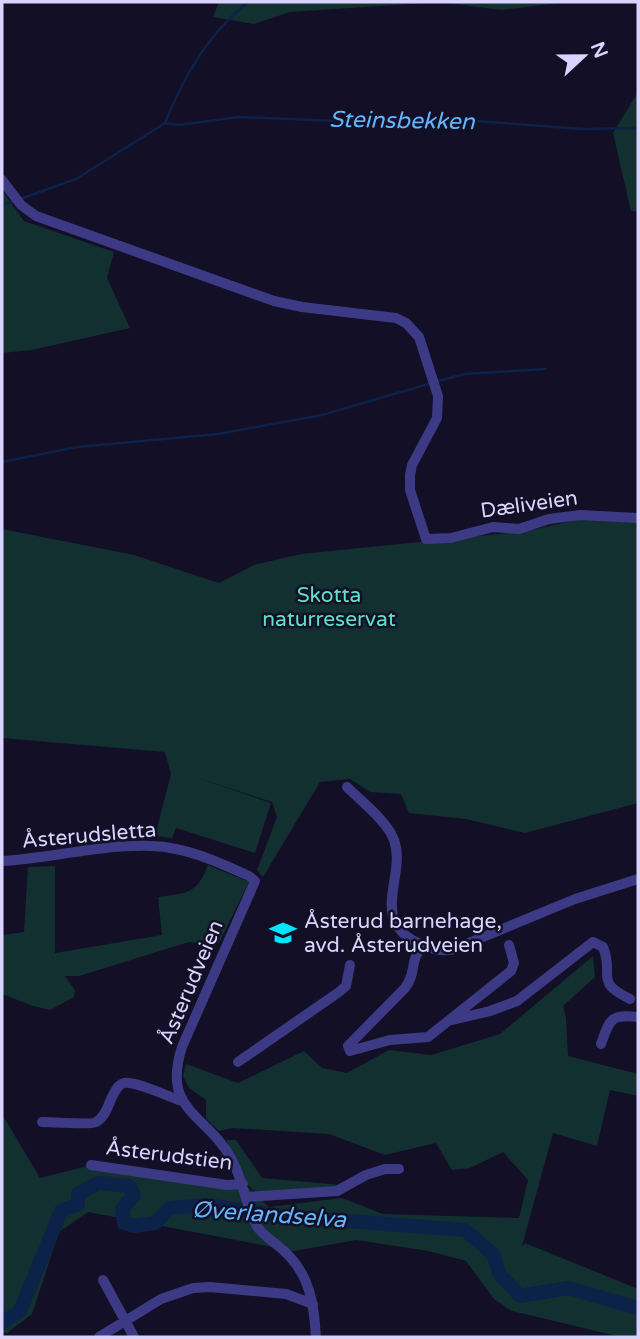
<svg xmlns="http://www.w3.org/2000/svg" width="640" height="1339" font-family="'Varela Round',sans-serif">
  <rect width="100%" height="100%" fill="#130f26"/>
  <path fill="#12302f" d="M219,2H567L501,10L440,2L290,12L254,24L213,17Z
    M638,92V211H631L613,133Z
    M2,190L24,221L114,252L107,278L130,328L32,350L2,353Z
    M594,516L638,520V803L525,833L466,819L409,813L401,794L370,792L350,779L320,782L263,877L257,870L277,817L272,802L192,776L271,803L255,853L176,828L172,838L155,836L171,774L165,752L2,738V529L134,555L219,583L254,565L301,554L527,531Z
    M208,865L249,882L219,943L208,945L189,942L79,976H65L75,990L74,997L50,1010L33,1006L2,994V935L24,932L28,867L55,866V953L162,935L158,897C187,893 197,894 208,865Z
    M593,956L595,977L563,1006L566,1018L568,1056L638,1074V1096L610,1090L597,1146L553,1133L522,1246L525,1243L638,1289V1337H621L512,1311L494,1299L466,1261L428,1251L356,1240L294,1251L88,1212L59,1232L32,1314L7,1333L2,1334V1114L40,1178L91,1165L246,1186L269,1207L342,1198L383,1214L519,1218L528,1180L503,1152L470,1168L452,1170L436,1143L385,1155L329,1134L233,1128L219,1131L206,1119V1100L189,1088L183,1076L186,1064L238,1083L304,1051L322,1068L347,1073L389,1050L431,1055L500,1034Z
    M226,1140H236L262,1178L341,1185L340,1189L258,1195L246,1183Z"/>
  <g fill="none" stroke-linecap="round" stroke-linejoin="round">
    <path stroke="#0c2248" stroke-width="2.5" d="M165,123L179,125L239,117L336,121L449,119L582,129L638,128
      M165,123C184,76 208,34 248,2
      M20,199L76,179L165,123
      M2,205L14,201
      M438,381L465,374L546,369
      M2,462L77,447L218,434L322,415L432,383"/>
    <path stroke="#0c2248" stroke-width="14" d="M2,1323L20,1311L61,1211L78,1204V1194L98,1183L129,1186L134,1195L122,1209L124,1223L134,1226L155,1223L170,1208L206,1205L284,1216L465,1230L493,1254L500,1275L520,1296L568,1288L638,1308"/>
    <path stroke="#3d3a85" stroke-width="10" d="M2,180L21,205L36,216L274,301L302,307L396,318L406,323L419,337L438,396L437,418L412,465L410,475V490L426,539L451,538L493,527L519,529L549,519L580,515L638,518
      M347,787C361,801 388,822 394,840C407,876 368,919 418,943C431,949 440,952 454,949L575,899L638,879
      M2,861C52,858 102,844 152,846C186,847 218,862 249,876L255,881L182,1047C161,1112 207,1113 232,1160C243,1180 246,1206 256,1225C262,1235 274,1242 283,1250C310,1274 314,1304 316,1337
      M423,945C408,963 418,970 405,988L348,1046L350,1051L390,1040L428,1037L511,971L514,963L509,945
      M452,1020L490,1011L517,1001L593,942L603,947C615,976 593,981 630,999
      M601,1044C610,1019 610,1014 638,1017
      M238,1062L339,992L346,986L350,965
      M42,1122C52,1122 92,1125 96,1122C104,1118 108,1107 111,1099C114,1093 117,1085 124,1083C136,1081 169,1097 182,1101
      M91,1165L227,1185L243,1184
      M247,1197L337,1191L366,1175L385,1169H399
      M103,1280L134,1337
      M99,1337L161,1299L193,1288L210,1287L286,1294L313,1304"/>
  </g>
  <defs>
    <g id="school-bare" transform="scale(2.1)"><path d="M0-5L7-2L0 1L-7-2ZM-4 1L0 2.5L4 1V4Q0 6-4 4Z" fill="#00e5ff" stroke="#130f26" stroke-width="2.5" paint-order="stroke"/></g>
  </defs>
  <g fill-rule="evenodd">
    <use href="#school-bare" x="283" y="933"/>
  </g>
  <g text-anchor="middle" stroke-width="5" stroke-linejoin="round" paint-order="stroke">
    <g font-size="21" fill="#d9d4ff" stroke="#130f26">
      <text transform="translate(529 504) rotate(-8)" y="7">Dæliveien</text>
      <text transform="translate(89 835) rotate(-5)" y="7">Åsterudsletta</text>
      <text transform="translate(191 982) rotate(-67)" y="7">Åsterudveien</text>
      <text transform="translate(169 1155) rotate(7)" y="7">Åsterudstien</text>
    </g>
    <g font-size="21" fill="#5fe0c0" stroke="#130f26">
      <text x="329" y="602">Skotta<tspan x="329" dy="24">naturreservat</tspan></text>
    </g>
    <g font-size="21" fill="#d9d4ff" stroke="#130f26" text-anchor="start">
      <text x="304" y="928">Åsterud barnehage,<tspan x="304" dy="24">avd. Åsterudveien</tspan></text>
    </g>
    <g font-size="23" font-style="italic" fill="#62b6ff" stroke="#130f26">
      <text transform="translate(402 120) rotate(1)" y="8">Steinsbekken</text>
      <text transform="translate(269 1214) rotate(4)" y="8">Øverlandselva</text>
    </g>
  </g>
  <rect width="640" height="1339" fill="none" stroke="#d9d4ff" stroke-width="7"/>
  <g transform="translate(584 56) rotate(68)" stroke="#130f26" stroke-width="5" paint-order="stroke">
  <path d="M0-5L12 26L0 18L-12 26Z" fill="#d9d4ff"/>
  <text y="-10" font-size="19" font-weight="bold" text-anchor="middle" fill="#d9d4ff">N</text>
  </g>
</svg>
